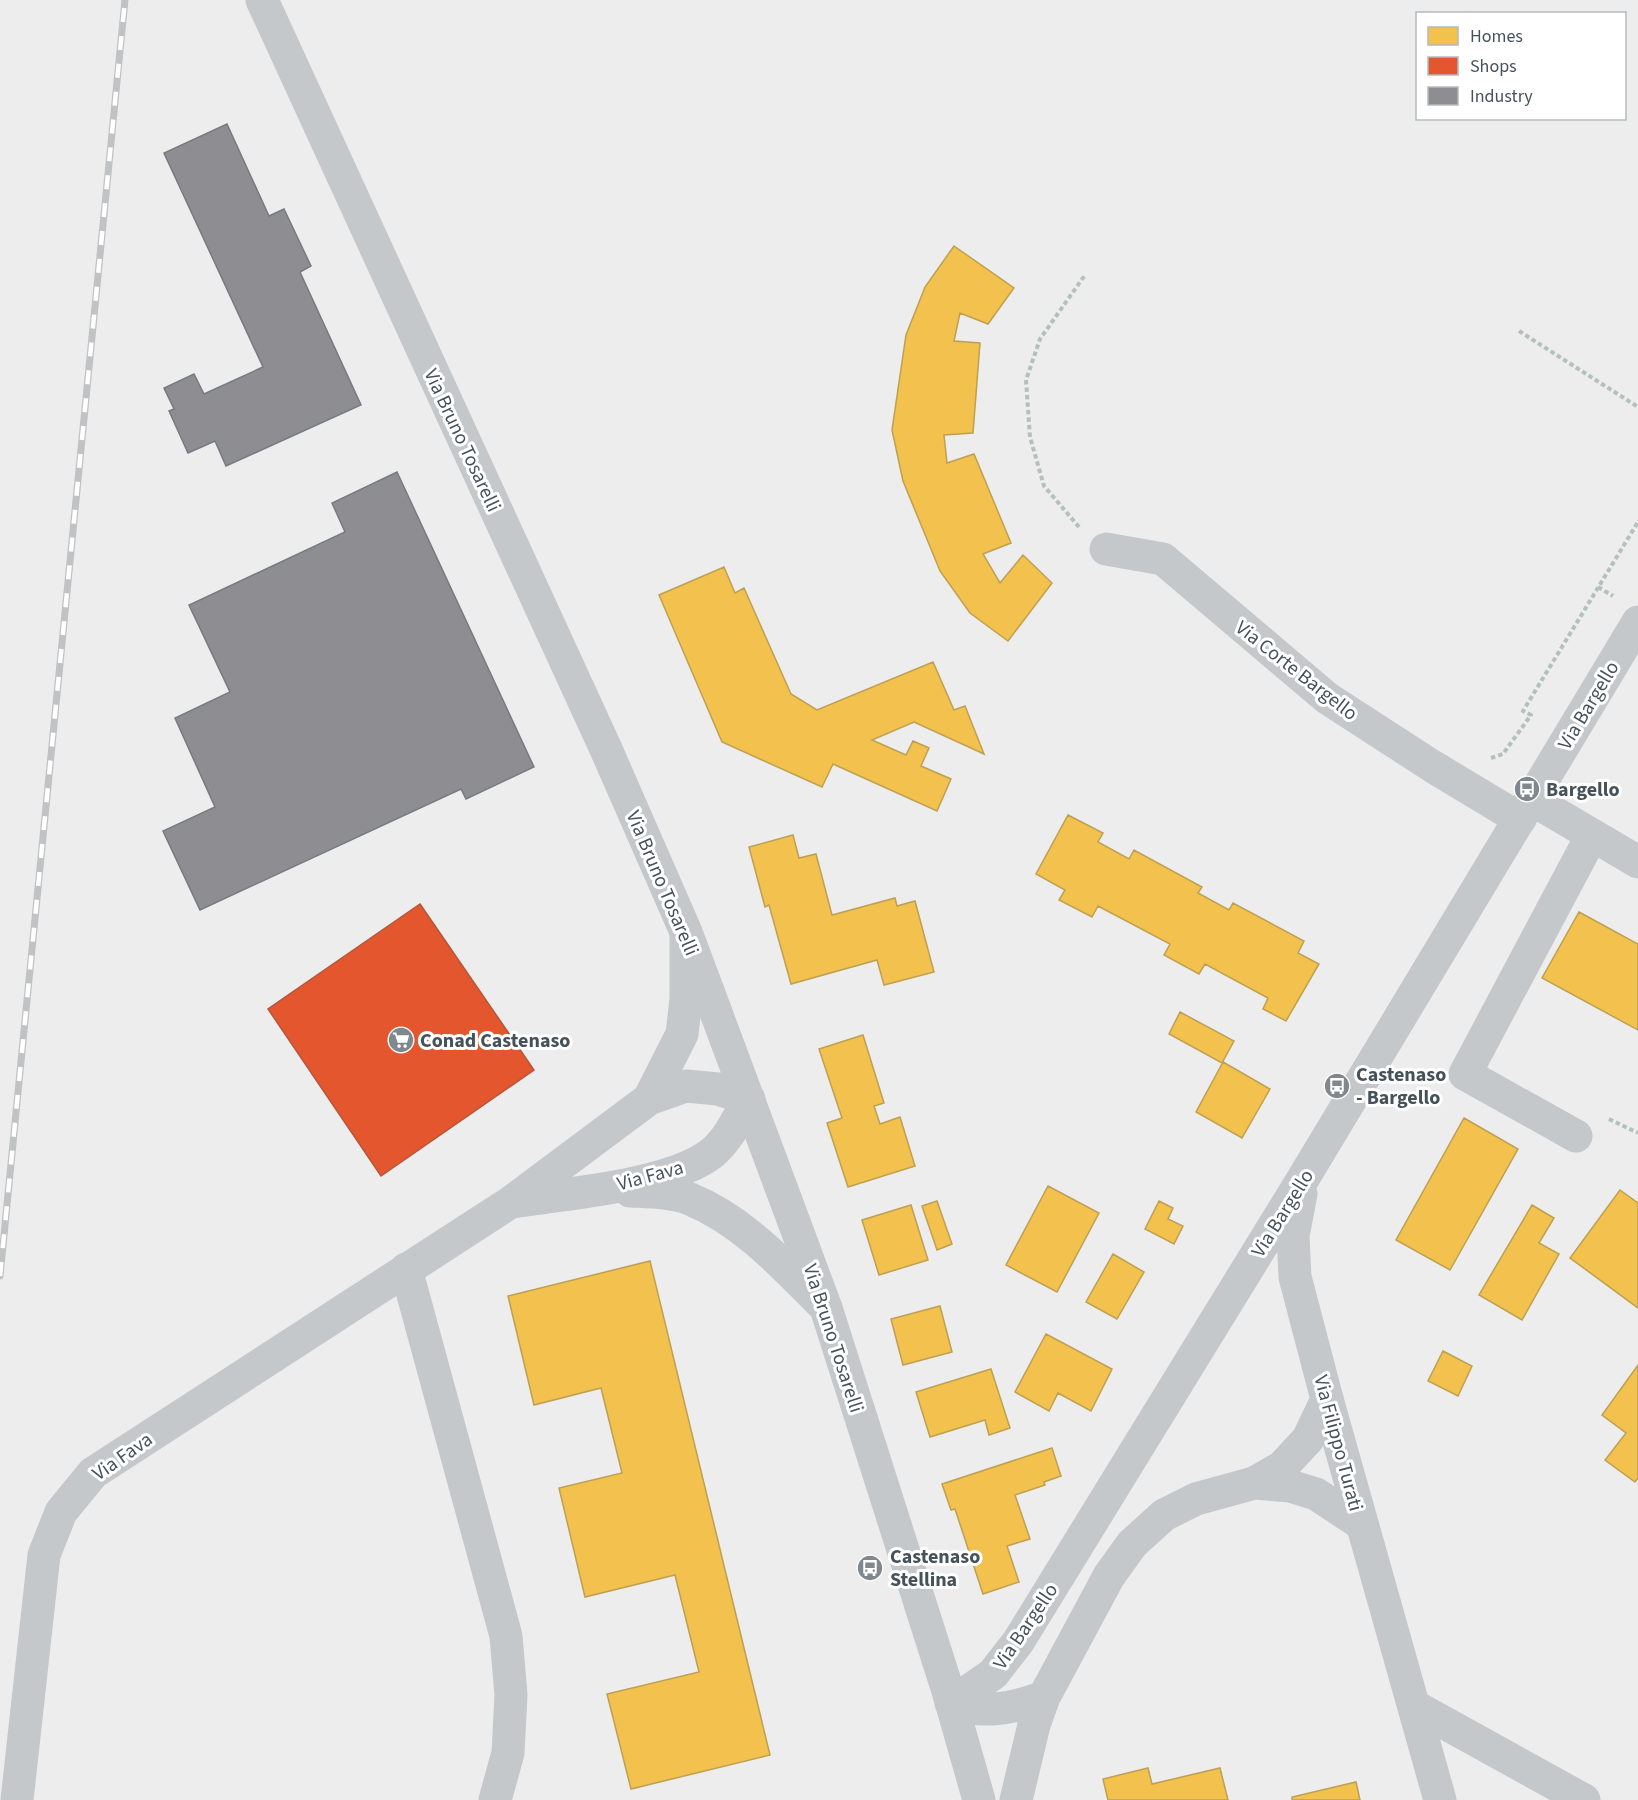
<svg xmlns="http://www.w3.org/2000/svg" width="1638" height="1800" font-family="'Source Sans 3',sans-serif">
  <rect width="100%" height="100%" fill="#eeeded"/>
  <path fill="#f2c14e" stroke="#bea052" stroke-width="1.5" d="M954,246L1014,288L988,324L960,313L954,341L980,343L973,433L944,435L947,463L974,454L1011,543L983,554L1000,583L1023,555L1052,583L1008,641L970,613L940,571L903,481L892,430L906,335L925,287Z
    M724,567L735,593L744,588L791,694L817,710L933,662L954,710L965,706L984,754L914,722L872,740L906,755L913,741L929,748L921,766L951,779L937,811L833,764L822,787L722,742L659,595Z
    M1068,815L1103,833L1098,842L1129,859L1134,850L1202,887L1198,893L1229,910L1233,903L1304,941L1298,953L1319,964L1286,1021L1263,1009L1268,998L1205,964L1199,974L1164,955L1170,944L1098,906L1092,917L1059,900L1065,890L1036,874Z
    M793,835L799,858L816,854L832,915L895,898L897,906L915,901L934,972L884,985L877,960L791,984L769,905L765,907L749,847Z
    M1579,912L1638,944V1030L1542,978Z
    M1180,1012L1234,1041L1222,1063L1169,1034Z
    M863,1035L884,1103L874,1106L880,1124L900,1117L915,1166L848,1187L827,1123L842,1118L819,1049Z
    M1223,1062L1270,1089L1242,1138L1196,1112Z
    M1464,1118L1518,1149L1450,1270L1396,1240Z
    M1048,1186L1099,1213L1057,1292L1006,1265Z
    M1620,1190L1638,1203V1308L1570,1258Z
    M937,1201L952,1244L937,1250L922,1206Z
    M1159,1201L1173,1208L1168,1219L1183,1226L1174,1244L1145,1229Z
    M911,1205L928,1260L879,1275L862,1220Z
    M1532,1205L1554,1218L1539,1243L1559,1254L1522,1320L1479,1295Z
    M1113,1254L1144,1272L1117,1319L1086,1302Z
    M650,1261L770,1755L631,1789L607,1694L699,1672L675,1575L585,1597L559,1488L622,1473L601,1388L534,1405L508,1296Z
    M940,1306L952,1352L903,1365L891,1319Z
    M1046,1334L1112,1369L1091,1411L1058,1393L1049,1411L1015,1392Z
    M1443,1351L1472,1366L1458,1396L1428,1381Z
    M1638,1365V1478L1635,1482L1605,1460L1626,1433L1602,1415Z
    M991,1369L1010,1428L989,1435L985,1420L930,1437L916,1392Z
    M1052,1448L1061,1476L1044,1482L1045,1485L1015,1495L1030,1539L1007,1546L1019,1582L983,1594L955,1509L951,1510L942,1484Z
    M1148,1768L1152,1784L1220,1768L1228,1800H1108L1103,1779Z
    M1356,1782L1360,1800H1292V1797Z"/>
  <path fill="#e4572e" stroke="#b4563b" stroke-width="1.5" d="M420,904L534,1070L381,1176L268,1009Z"/>
  <path fill="#8d8d92" stroke="#777b81" stroke-width="1.5" d="M227,124L269,216L284,209L311,266L300,272L361,405L226,466L215,441L188,453L169,411L174,409L164,388L194,374L204,394L263,367L164,153Z
    M397,472L534,767L466,799L461,789L200,910L163,831L215,807L175,718L230,692L189,605L345,532L332,503Z"/>
  <g fill="none" stroke-linecap="round" stroke-linejoin="round">
    <path stroke="#b3c1bc" stroke-width="4" stroke-dasharray="4.5 3" stroke-linecap="butt" d="M1519,331L1638,407
      M1079,527L1044,486L1030,437L1026,380L1040,339L1085,275
      M1598,587L1613,596
      M1491,758L1503,754L1531,715L1523,711L1638,522
      M1609,1119L1638,1133"/>
    <path stroke="#c4c8ca" stroke-width="33" d="M1106,549L1163,559L1327,698L1432,766L1520,819
      M1531,799L1638,862
      M649,1099L682,1034L686,999V934
      M1576,1136L1465,1074L1592,835
      M630,1191C649,1192 672,1192 690,1199C744,1221 785,1267 826,1308
      M406,1269L506,1636L511,1695L508,1753L495,1800
      M1327,1399L1440,1800
      M1414,1706L1584,1800
      M17,1800L44,1555L61,1512L93,1473L511,1202L649,1099L686,1086L718,1089L749,1099C738,1118 729,1139 712,1153C670,1186 564,1194 511,1202"/>
    <path stroke="#c4c8ca" stroke-width="33" d="M262,0L605,747L686,932L826,1308L948,1691L979,1800
      M1254,1483L1290,1486L1316,1494L1360,1523
      M951,1703L993,1674L1018,1642L1304,1177L1638,622
      M951,1703C984,1714 1012,1709 1044,1697
      M1016,1800L1034,1725L1044,1697L1109,1576L1132,1544L1164,1515L1196,1499L1254,1483L1282,1467L1308,1439L1327,1399L1295,1277L1293,1236L1301,1194"/>
    <g stroke="#c0c2c4" stroke-width="7">
      <path id="rail" d="M0,1276L125,0"/>
    </g>
    <use href="#rail" stroke="#fff" stroke-width="4.5" stroke-dasharray="14" stroke-linecap="butt"/>
  </g>
  <defs>
    <g id="bus-disc" transform="scale(1.35)"><circle r="9.5" fill="#80888d" stroke="#fff"/><path d="M-5-6H5V4H4V6H2V4H-2V6H-4V4H-5ZM-3.5-4V0h7V-4ZM-3.5 1.2v1.5H-2V1.2ZM2 1.2v1.5H3.5V1.2Z" fill="#fff"/></g>
    <g id="supermarket-disc" transform="scale(1.35)"><circle r="9.5" fill="#80888d" stroke="#fff"/><path d="M-6-5.5h2.5l.6 2H6L4.5 2H-2.5L-4.4-4H-6ZM-1.5 3.2a1.3 1.3 0 1 0 .1 0ZM3 3.2a1.3 1.3 0 1 0 .1 0Z" fill="#fff"/></g>
  </defs>
  <g fill-rule="evenodd">
    <use href="#bus-disc" x="1527" y="789"/>
    <use href="#supermarket-disc" x="401" y="1040"/>
    <use href="#bus-disc" x="1337" y="1086"/>
    <use href="#bus-disc" x="870" y="1568"/>
  </g>
  <g text-anchor="middle" stroke-width="6" stroke-linejoin="round" paint-order="stroke">
    <g font-size="20" fill="#45525a" stroke="#fff">
      <text transform="translate(463 440) rotate(65)" y="7">Via Bruno Tosarelli</text>
      <text transform="translate(1297 670) rotate(38)" y="7">Via Corte Bargello</text>
      <text transform="translate(1588 705) rotate(-59)" y="7">Via Bargello</text>
      <text transform="translate(663 883) rotate(67)" y="7">Via Bruno Tosarelli</text>
      <text transform="translate(650 1175) rotate(-15)" y="7">Via Fava</text>
      <text transform="translate(1282 1213) rotate(-58)" y="7">Via Bargello</text>
      <text transform="translate(834 1338) rotate(72)" y="7">Via Bruno Tosarelli</text>
      <text transform="translate(1339 1443) rotate(75)" y="7">Via Filippo Turati</text>
      <text transform="translate(122 1456) rotate(-35)" y="7">Via Fava</text>
      <text transform="translate(1025 1626) rotate(-56)" y="7">Via Bargello</text>
    </g>
    <g font-size="20" font-weight="bold" fill="#45525a" stroke="#fff" text-anchor="start">
      <text x="1546" y="796">Bargello</text>
      <text x="420" y="1047">Conad Castenaso</text>
      <text x="1356" y="1081">Castenaso<tspan x="1356" dy="23">- Bargello</tspan></text>
      <text x="890" y="1563">Castenaso<tspan x="890" dy="23">Stellina</tspan></text>
    </g>
  </g>
  <rect x="1416" y="12" width="210" height="108" fill="#ffffff" stroke="#b5babd" stroke-width="1.5"/>
  <rect x="1428" y="27" width="30" height="18" fill="#f2c14e" stroke="#b5babd" stroke-width="1.5"/>
  <text x="1470" y="42" font-size="18" fill="#45525a">Homes</text>
  <rect x="1428" y="57" width="30" height="18" fill="#e4572e" stroke="#b5babd" stroke-width="1.5"/>
  <text x="1470" y="72" font-size="18" fill="#45525a">Shops</text>
  <rect x="1428" y="87" width="30" height="18" fill="#8d8d92" stroke="#b5babd" stroke-width="1.5"/>
  <text x="1470" y="102" font-size="18" fill="#45525a">Industry</text>
</svg>
